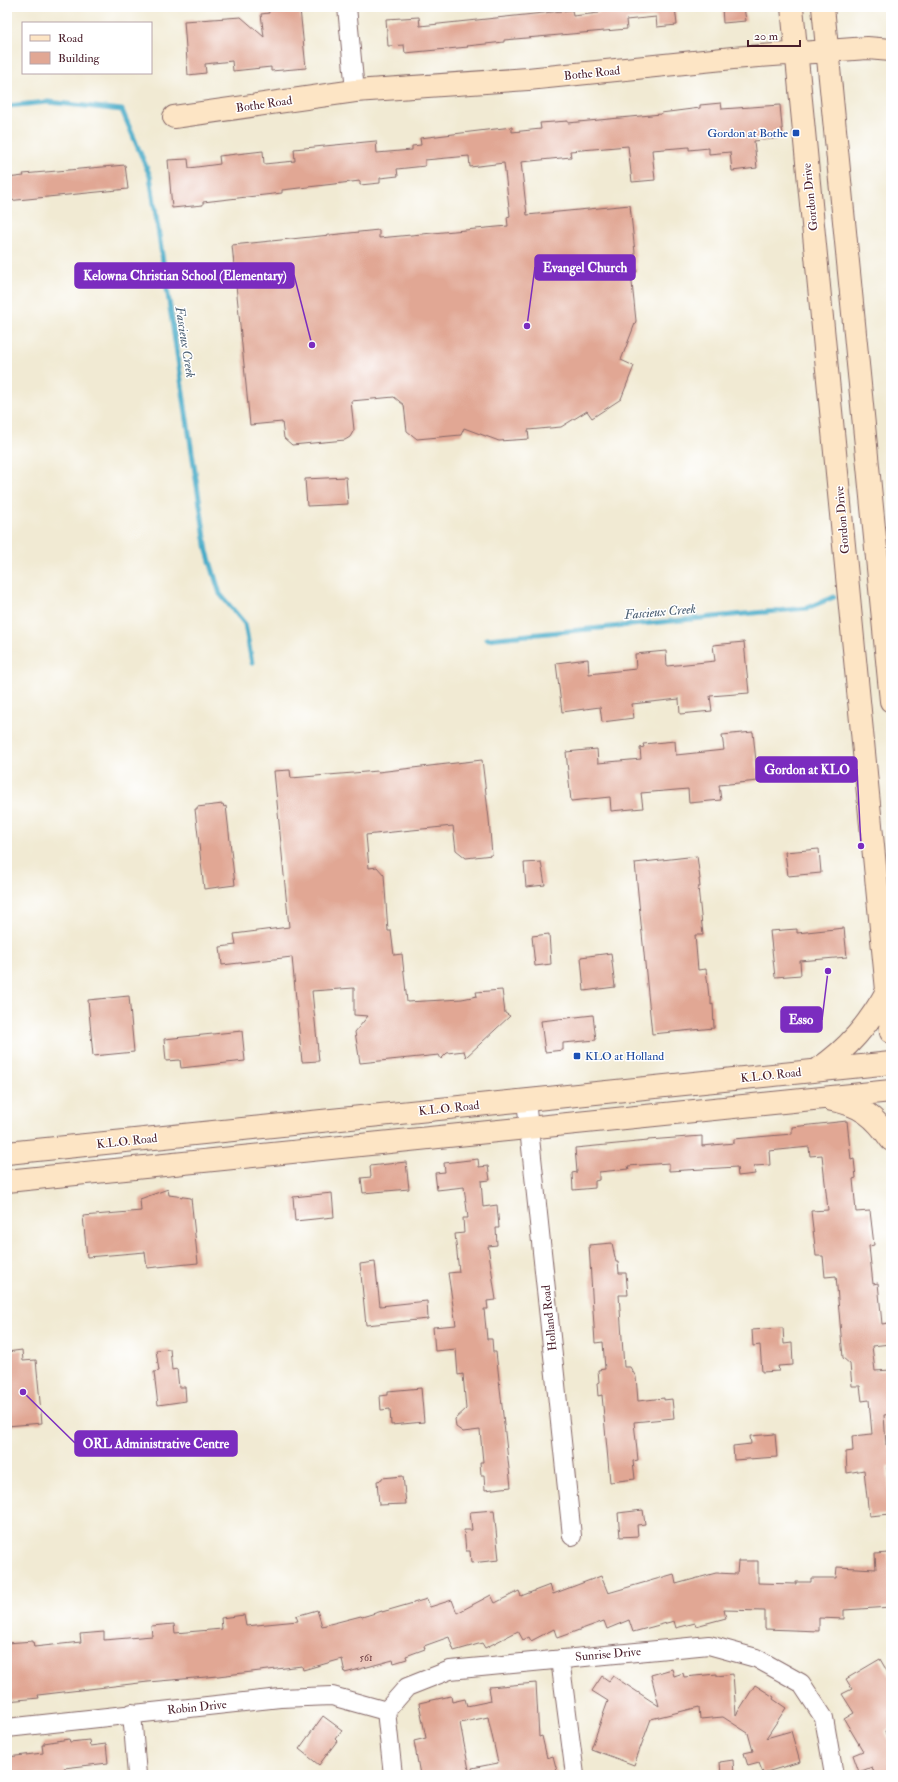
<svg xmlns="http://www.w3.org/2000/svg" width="898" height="1782" font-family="'IM FELL Double Pica',serif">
  <rect width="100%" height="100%" fill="#fff"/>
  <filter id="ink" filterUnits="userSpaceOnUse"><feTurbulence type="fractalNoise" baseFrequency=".025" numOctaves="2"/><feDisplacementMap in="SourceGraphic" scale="8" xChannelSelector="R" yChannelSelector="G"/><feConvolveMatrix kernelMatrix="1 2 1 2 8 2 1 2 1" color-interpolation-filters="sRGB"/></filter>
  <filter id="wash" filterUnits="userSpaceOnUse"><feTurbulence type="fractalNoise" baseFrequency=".012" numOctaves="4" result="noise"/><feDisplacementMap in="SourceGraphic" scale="16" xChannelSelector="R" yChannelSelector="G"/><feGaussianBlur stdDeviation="0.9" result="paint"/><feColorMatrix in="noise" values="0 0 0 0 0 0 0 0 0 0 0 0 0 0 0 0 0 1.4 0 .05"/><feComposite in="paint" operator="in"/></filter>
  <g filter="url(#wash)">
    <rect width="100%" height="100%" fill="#f1ead3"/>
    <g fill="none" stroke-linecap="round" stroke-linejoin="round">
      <path stroke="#49acc8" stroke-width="5" d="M7,106L48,102L122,110L150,176L207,551L220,594L245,624L252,663
        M487,639L807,608L834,597"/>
    </g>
    <g id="blocks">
      <path fill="#e1a794" d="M268,7H297L298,9H300L306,68L271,71V67L233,71L232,61L205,64L206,73L188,75L184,21L241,17L264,37L261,14L269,13Z
        M598,7H675L677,25L657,27L656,17L626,20L627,29L504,40V42L467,46L468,47L405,53L404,45L388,46L386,19L419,17L420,26L572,10L573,16L599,13Z
        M722,7H744L746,21L723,23Z
        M721,103L722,109L780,105L783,138L754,141L757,168L732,171L730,152L709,154V148L689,150V147L652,150L655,180L632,182L628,146L570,151L571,157L521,162L527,215L630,205L637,272L631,273L636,321L621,360L634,366L621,399L592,418L587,411L561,427L528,430L529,439L499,441L464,428L461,435L417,439L407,431L404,405L394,397L351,401L354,430L350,437L345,440L292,445L284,438L282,422L250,425L232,245L379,230V238L508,226L507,217L510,216L504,163L470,167L469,156L425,160V166L397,169L398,176L380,178V183L360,185V181L282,190V193L203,202V205L172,208L168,160L188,159L189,168L220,164L219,156L263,151L264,164L295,161L294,149L376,141L377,153L412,150V146L421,145L420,138L512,127V132L541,129L540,123L568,121V123L661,114V113L700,108V105Z
        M125,165L128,189L7,201V178L24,176L23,174Z
        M346,477L348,504L307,506L305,479Z
        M744,642L749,693L710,696L712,711L680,714L679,699L632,704L634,718L602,722L600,707L562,712L556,663L588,659L589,674L636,669L635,654L666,651L667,666L715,661L713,645Z
        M753,732L758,781L719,785L721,800L689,803L688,789L641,793L643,808L611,811L610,797L571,801L566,752L597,749L598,763L641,759L640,748L644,747L643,744L675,741L676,755L724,750L722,735Z
        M482,760L489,819L492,855L466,858L456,850L453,826L402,831L366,835L369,868L377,867L384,875L388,931H391L394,955L402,954L407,1002L462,999L477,996L476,992L502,990L505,1013L510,1016L466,1057L464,1051L447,1053L441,1059L439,1055L360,1063L355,1032L368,1016L354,1015V988L312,991L319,1061L302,1062L292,957L222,965L220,947L236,945L234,934L289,927L274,771L290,770L291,778L378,771V772Z
        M223,804L224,807L226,806L235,885L204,889L195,809H197V807Z
        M819,849L821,873L788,876L785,852Z
        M697,856L700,879H699L700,887H698L703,935H695L698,970L706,969L709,997H711V1005L713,1004L714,1028L652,1034L635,863Z
        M541,862L545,885L526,887L524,863Z
        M844,928L847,957L800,961L801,975L775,977L770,931L797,929V933Z
        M549,934L551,964L535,966L532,936Z
        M611,953L615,987L584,991L581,957Z
        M129,996L134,1052L93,1056L88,1000Z
        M593,1015L596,1040L563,1043V1050L545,1052L541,1021Z
        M242,1031L245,1061L181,1068L180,1060L166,1061L164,1039Z
        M847,1121L851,1160L854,1159L856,1178L853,1179L856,1212L870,1211L874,1245L869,1246L873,1284L878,1283L882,1324L888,1323L890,1344L872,1346L875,1371L891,1370V1414L884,1415L886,1445L888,1444L889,1450H891V1467H887L891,1514L869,1516L864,1470L847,1473L846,1452L853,1451L852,1436L872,1434L869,1400L862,1401L860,1386H852L850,1364L843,1358L836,1276L825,1277L823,1256H816L811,1211L828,1210L822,1155L810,1156L809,1147L769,1151L770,1165L754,1166L755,1174L738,1176L737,1167L669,1171V1163L628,1166L629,1169L599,1172V1180L595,1181V1188L573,1190L572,1173L577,1172L575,1148L648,1141V1140L702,1136V1146L734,1143V1139L792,1134V1127Z
        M478,1159L479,1167L488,1166L490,1180L481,1181L483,1207L497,1205L499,1228H496L497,1245L488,1246L496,1300L487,1301L488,1309H484L487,1339H492L493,1352H496L511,1487L485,1490L484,1475H481L480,1462H483L480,1430L463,1432L456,1427L455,1419L466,1409L463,1374L458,1375L456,1349L435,1351L433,1327L456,1325L448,1273L459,1272L455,1234L464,1233L463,1218H468L464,1187L437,1190L435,1173L445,1172L444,1163Z
        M406,1162L409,1189L363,1193L361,1178L371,1177L370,1166Z
        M168,1189L169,1195L191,1198L198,1263L147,1268L145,1252L87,1257L83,1216L141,1211L140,1199Z
        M332,1193L334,1217L295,1221L293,1197Z
        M612,1243L616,1262H618L619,1273H626L628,1295H619L624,1367H630L636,1377L638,1401L664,1398V1400L672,1399L674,1418L634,1422L638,1460L633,1461L635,1479L610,1482L602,1395L598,1396L597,1383L599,1382L598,1370L605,1369L603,1342L595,1343L589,1245Z
        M375,1262L380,1306L427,1301L428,1319L366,1325L360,1264Z
        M783,1328L784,1344L792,1343L793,1365L778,1366L779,1371L762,1372L760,1345L753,1346L752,1330Z
        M170,1349L172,1370L177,1369L179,1387H185L186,1401L158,1405L154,1372L159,1371L156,1350Z
        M22,1350L23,1361L36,1360L42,1423L7,1426V1352Z
        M421,1388L424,1422L391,1425L390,1409L381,1410L380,1396L388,1395V1391Z
        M775,1434L777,1457L734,1460L733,1446L751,1444L750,1436Z
        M403,1476L406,1504L379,1505L377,1481L382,1480V1478Z
        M494,1510L499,1560L471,1563L470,1551H466L464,1530H472L470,1512Z
        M643,1510L645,1524L637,1525L638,1536L620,1537L618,1513Z
        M888,1553L891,1607L844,1610V1619L819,1618V1631L765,1629V1611L724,1610L726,1618L696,1626L695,1623L676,1628L674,1621L633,1632L629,1620L607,1629L604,1621L557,1638L554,1629L531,1641L529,1637L523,1640L518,1631L485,1648L482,1643L454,1651L449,1637L424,1646L425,1649L406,1656L407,1659L394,1663L393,1660L345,1673L342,1659L303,1670L302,1666L218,1676L148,1682L38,1695L39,1698L7,1701V1643L33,1641L34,1647L81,1642L80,1634L104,1632V1640L152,1636L151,1626L174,1624L175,1633L222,1629L221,1618L244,1615L246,1626L298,1621L296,1616L317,1610L322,1626L361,1616L362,1617L382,1611V1612L427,1599L430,1607L452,1600L457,1613L491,1595L495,1603L519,1591L521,1596L550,1585L553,1594L601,1576L608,1593L674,1574L676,1584L716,1573L737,1574L738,1561H758V1583L796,1584V1582H811V1578H836L837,1567L876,1569L875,1554Z
        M880,1659L891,1678V1727L885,1731L891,1747V1775H875L872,1767L859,1772L853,1755L863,1751L844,1719L854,1713L842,1694L852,1689L846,1679Z
        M672,1669L674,1676L683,1673L684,1677L717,1674V1676L733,1674L736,1715L755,1685L774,1697L773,1699L786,1708L766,1738L791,1731L800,1762L763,1773L759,1763L748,1766L744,1753L753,1751L748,1733L723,1717L700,1719L699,1707L651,1719L634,1765L591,1749L608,1701L592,1691L602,1676L609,1681L613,1676L659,1706L651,1675Z
        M536,1683L539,1737L542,1736L547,1758L553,1756L558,1775H473L472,1768L498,1763L488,1717L460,1723L470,1775H420L414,1741L426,1738L419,1703L451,1696L452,1702L465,1699L467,1706L491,1701L489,1687Z
        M323,1716L342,1730L335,1739L337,1741L319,1765L299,1749Z
        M69,1739L70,1742L89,1740L90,1746L106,1744L108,1763L64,1768L65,1775H7V1757L43,1753L42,1745H44V1743Z
        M733,1760L734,1775H721L720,1762Z"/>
    </g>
  </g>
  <g filter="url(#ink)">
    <use href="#blocks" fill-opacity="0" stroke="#846666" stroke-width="1"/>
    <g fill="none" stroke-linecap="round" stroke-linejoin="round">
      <g stroke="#846666" stroke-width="20">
        <path id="street" d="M347,7L355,91
          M526,1100L572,1536
          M560,1659L575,1775
          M132,1713L137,1775
          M7,1728L280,1698L332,1696L386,1711
          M393,1775L386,1711L407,1687L450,1670L709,1645L756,1658L801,1683L824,1718L834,1775"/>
      </g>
      <g stroke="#846666" stroke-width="24">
        <path id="secondary" d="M792,7L891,1032
          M823,7L891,701
          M174,117L355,91L528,79L733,58L867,48L891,50
          M817,1070C848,1049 869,1024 887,991
          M832,1100C861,1105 875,1117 891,1140
          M7,1153L891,1063
          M7,1181L891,1091"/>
      </g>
      <use href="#street" stroke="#fff" stroke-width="18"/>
      <use href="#secondary" stroke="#fde5c5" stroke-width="22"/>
    </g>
  </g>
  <g fill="#1a4fb4" stroke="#fff" stroke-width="1.5">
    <rect x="792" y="129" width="8" height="8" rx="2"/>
    <rect x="573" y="1052" width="8" height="8" rx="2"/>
  </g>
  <g text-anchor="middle" stroke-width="3" stroke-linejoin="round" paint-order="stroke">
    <g font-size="10" fill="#704145">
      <text x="366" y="1661">561</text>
    </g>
    <g font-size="12" fill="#4a1f2b" stroke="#fff">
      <text transform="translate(592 73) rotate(-6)" y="4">Bothe Road</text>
      <text transform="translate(264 104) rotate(-8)" y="4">Bothe Road</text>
      <text transform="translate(810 197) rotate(-96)" y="4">Gordon Drive</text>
      <text transform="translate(842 520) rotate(-95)" y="4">Gordon Drive</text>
      <text transform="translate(771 1075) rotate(-6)" y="4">K.L.O. Road</text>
      <text transform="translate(449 1108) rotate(-6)" y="4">K.L.O. Road</text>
      <text transform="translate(127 1141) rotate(-6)" y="4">K.L.O. Road</text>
      <text transform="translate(549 1318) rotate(-96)" y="4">Holland Road</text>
      <text transform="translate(608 1654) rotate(-5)" y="4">Sunrise Drive</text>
      <text transform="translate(197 1707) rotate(-6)" y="4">Robin Drive</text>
    </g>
    <g font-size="12" fill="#164399" stroke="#fff" text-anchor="end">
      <text x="788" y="137">Gordon at Bothe</text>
      <text x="585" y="1060" text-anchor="start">KLO at Holland</text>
    </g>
    <g font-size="13" font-style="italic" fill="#4a5e72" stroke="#fff">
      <text transform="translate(186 342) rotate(81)" y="5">Fascieux Creek</text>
      <text transform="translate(660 611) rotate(-5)" y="5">Fascieux Creek</text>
    </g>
  </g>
  <path fill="none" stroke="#7b2cbf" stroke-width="1.5" d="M527 326L535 267M312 345L294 275M861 846L857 769M828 971L822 1020M23 1392L75 1443"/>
  <g fill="#7b2cbf" stroke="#fff" stroke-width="1.5">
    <circle cx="527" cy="326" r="4"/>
    <circle cx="312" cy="345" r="4"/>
    <circle cx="861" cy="846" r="4"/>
    <circle cx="828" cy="971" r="4"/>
    <circle cx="23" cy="1392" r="4"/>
  </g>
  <g fill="#7b2cbf" stroke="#7b2cbf" stroke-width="1.5">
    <rect x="535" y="255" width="100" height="25" rx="4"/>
    <rect x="75" y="263" width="219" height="25" rx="4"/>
    <rect x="756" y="757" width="101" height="25" rx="4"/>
    <rect x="781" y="1007" width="41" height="25" rx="4"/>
    <rect x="75" y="1431" width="162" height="25" rx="4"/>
  </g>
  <g font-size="13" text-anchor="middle" font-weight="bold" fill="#fff">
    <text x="585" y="272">Evangel Church</text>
    <text x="185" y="280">Kelowna Christian School (Elementary)</text>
    <text x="807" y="774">Gordon at KLO</text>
    <text x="801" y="1024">Esso</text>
    <text x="156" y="1448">ORL Administrative Centre</text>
  </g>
  <rect width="898" height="1782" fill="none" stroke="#fff" stroke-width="24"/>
  <rect x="22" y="22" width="130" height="52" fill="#ffffff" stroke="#b7a5aa"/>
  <rect x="30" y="35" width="20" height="6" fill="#fde5c5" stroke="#b7a5aa"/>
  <text x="58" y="42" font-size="12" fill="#4a1f2b">Road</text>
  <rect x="30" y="52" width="20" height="12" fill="#e1a794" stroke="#b7a5aa"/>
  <text x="58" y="62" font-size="12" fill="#4a1f2b">Building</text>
  <path d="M748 40v6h52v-6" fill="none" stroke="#4a1f2b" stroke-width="2"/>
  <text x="754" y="40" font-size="12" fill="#4a1f2b" stroke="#ffffff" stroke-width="3" paint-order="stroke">20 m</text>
</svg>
